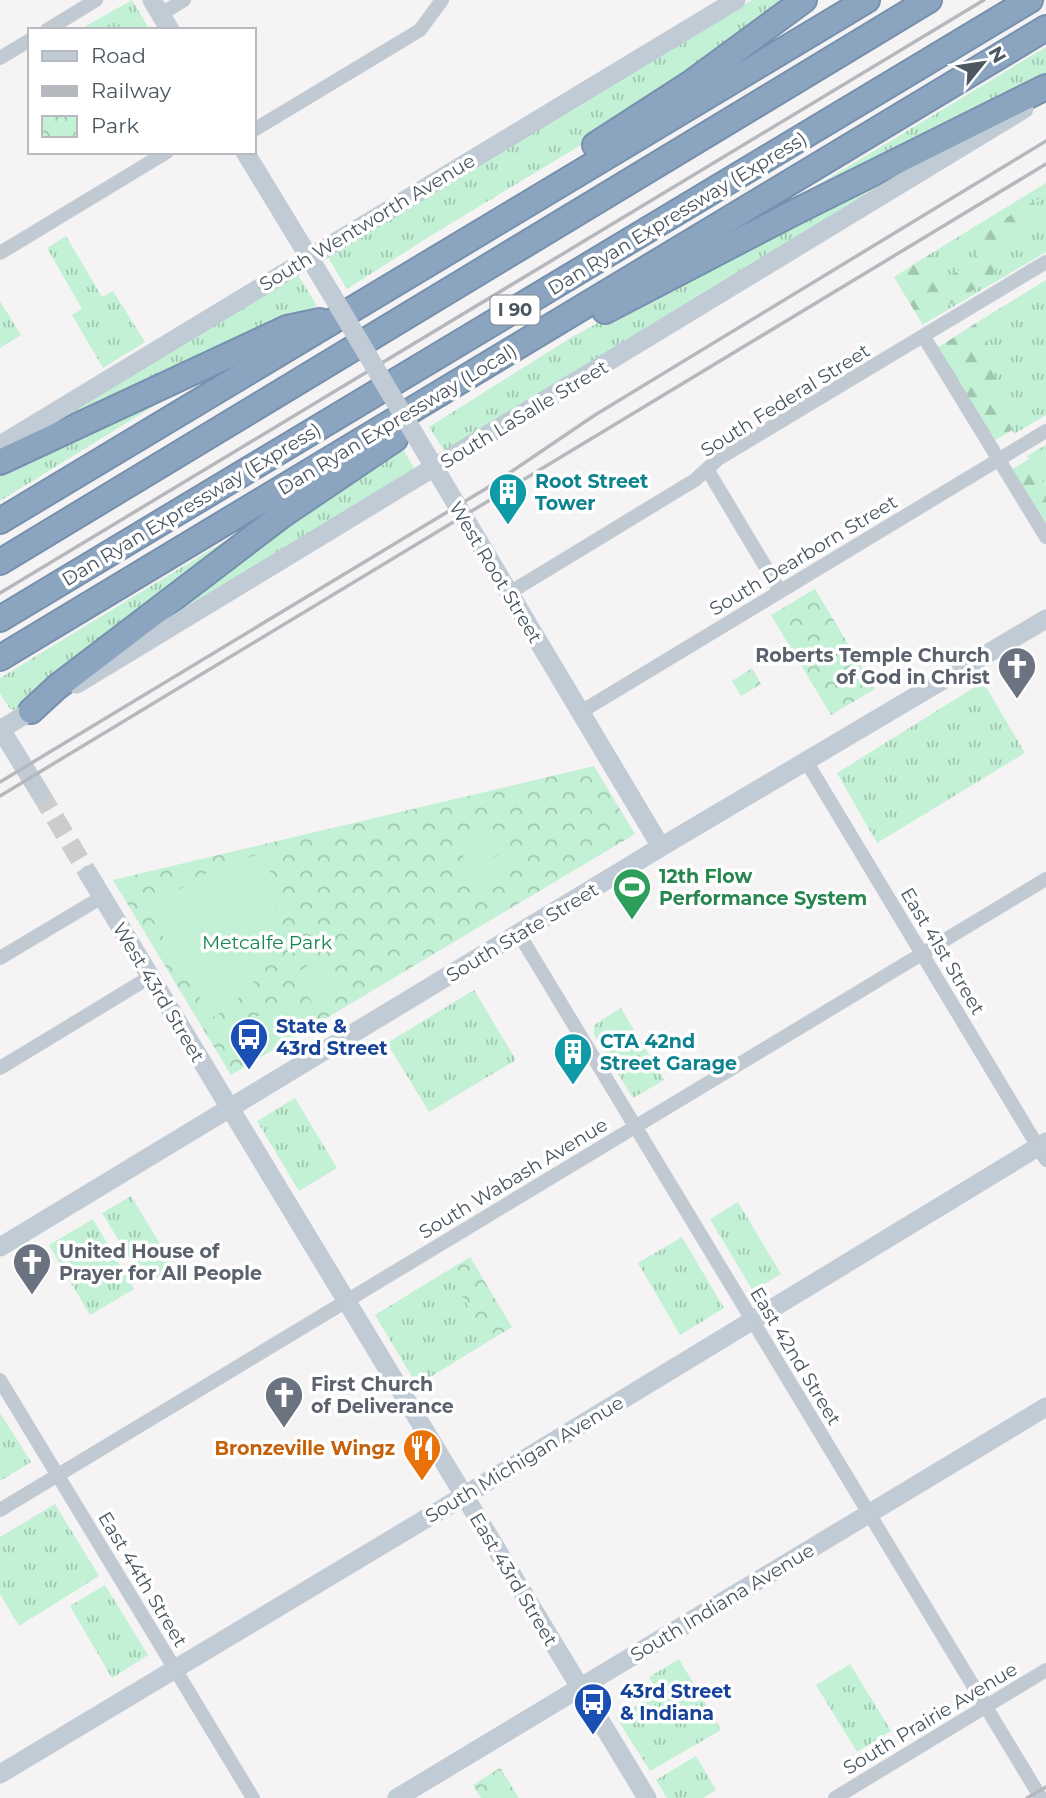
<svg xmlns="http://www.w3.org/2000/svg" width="1046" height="1798" font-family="Montserrat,sans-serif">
  <defs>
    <pattern id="grass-tufts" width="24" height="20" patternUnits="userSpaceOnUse" patternTransform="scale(1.75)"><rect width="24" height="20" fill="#c3f1d5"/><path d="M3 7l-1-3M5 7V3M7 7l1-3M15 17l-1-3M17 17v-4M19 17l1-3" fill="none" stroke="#a0c6b0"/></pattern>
    <pattern id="forest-firs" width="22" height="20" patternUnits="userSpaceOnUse" patternTransform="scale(1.75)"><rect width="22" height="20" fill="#c3f1d5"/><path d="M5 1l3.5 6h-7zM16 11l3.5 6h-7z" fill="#a0c6b0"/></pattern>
    <pattern id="park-crowns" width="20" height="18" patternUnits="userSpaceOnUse" patternTransform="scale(1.75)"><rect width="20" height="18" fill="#c3f1d5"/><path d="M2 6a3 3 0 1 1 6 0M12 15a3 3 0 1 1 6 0" fill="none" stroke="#a0c6b0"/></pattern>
  </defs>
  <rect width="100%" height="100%" fill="#f5f3f3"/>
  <path fill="url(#grass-tufts)" d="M132,0L150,30H88L86,26Z
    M752,0H792L619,122L432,235L347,289L329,259L331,253Z
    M1046,47V76L791,201Z
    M986,123L445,452L429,427L572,337L625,308Z
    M1046,183V252L922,325L921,322L991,279L1006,247L1023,219L1040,199L992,226L974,261L945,280L930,254Z
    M66,236L102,297L113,291L145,342L103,368L72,315L82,309L47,248Z
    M297,273L317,306L17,447L15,444Z
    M1046,280V415L1014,434C996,397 989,358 984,318Z
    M0,301L21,335L0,348Z
    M201,377L0,501V470Z
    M400,444L415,470L117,651Z
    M1046,445V487L1027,456Z
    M264,517L23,704L14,710L10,709L0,693V678Z
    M983,682L1025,753L877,843L837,773Z
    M474,990L516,1060L429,1112L387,1043Z
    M621,1008L664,1080L633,1098L594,1035V1025Z
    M295,1098L337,1168L299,1191L257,1121Z
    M131,1196L174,1267L145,1284L102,1213Z
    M738,1202L781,1274L753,1291L710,1219Z
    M93,1219L134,1289L90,1315L49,1245Z
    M682,1237L724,1308L680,1335L638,1263Z
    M447,1271L489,1341L417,1385L375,1315Z
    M0,1413L31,1462L0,1481Z
    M55,1504L99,1576L19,1626L0,1594V1537Z
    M105,1585L148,1655L112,1678L70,1606Z
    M679,1659L721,1730L650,1771L616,1717L658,1693L649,1677Z
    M850,1664L891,1731L857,1752L816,1685Z
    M696,1756L716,1790L703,1798H667L656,1780Z"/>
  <path fill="url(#forest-firs)" d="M1042,197L1023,219L1006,247L991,279L921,322L894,277L930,254L945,279L974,261L985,234L992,226Z
    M984,318C989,357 997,394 1012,430L994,441L937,348Z
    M1029,459L1046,487V529L1011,470Z"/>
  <path fill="url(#park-crowns)" d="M815,589L875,689L831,715L771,615Z
    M752,668L761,684L741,696L732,681Z
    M594,766L635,834L231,1075L113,880Z
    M470,1257L512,1327L489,1341L447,1271Z
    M500,1768L519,1798H481L473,1785Z"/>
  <path fill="#c3f1d5" d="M493,829L503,845L468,865L459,849Z
    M506,850L515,866L481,886L472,871Z
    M264,853C291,926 278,976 212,1018L149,913L151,906L218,866Z
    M319,959L339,994L315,1008L295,974Z
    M289,997L303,1020L269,1041L255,1018Z"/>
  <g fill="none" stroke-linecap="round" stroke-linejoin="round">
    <path stroke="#caccce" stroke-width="19" stroke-dasharray="19 10" stroke-linecap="butt" d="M40,793L89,875"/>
    <g stroke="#7690ad" stroke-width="28">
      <path id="highway" d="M595,145L691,83L804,0
        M605,311L797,211L1046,87
        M0,462L287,328L320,321
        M0,521L867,0
        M0,562L929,0
        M0,619L1030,0
        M0,658L1046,28
        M31,711L57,687L281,516L395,439"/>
    </g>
    <path stroke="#c1cad2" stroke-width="14" d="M161,14L184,0
      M47,30L96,0
      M0,58L30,40
      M254,130L420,30L442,0
      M0,253L167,152
      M924,337L1046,537
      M707,469L780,591
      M509,593L695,480L718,459L1046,262
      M579,713L1046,431
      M806,761L1046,1160
      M519,934L1041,1798
      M0,958L102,897
      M0,1068L150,977
      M0,1380L253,1798
      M0,1510L1046,879
      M835,1798L1046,1670"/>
    <path stroke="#c1cbd6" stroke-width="19" d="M152,0L170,30
      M245,152L332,295
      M415,435L661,847
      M0,445L736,0
      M77,684L1024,109
      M0,728L40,793
      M0,730L42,704
      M89,875L647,1798
      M0,1247L661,847L1046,619
      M0,1774L477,1488L1046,1142
      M397,1798L1046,1407"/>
    <use href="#highway" stroke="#8ba5c1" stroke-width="24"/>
    <path stroke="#b5b8bd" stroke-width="3.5" d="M0,593L984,0
      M0,782L487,488L595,415L1046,141
      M0,796L1046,164
      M1027,1798L1046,1787"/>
    <path stroke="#c1cbd6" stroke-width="19" d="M332,295L415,435"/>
  </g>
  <defs>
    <g id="building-pin" transform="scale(2.0125)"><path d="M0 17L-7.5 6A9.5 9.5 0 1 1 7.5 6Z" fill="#0f9aa8" stroke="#fff"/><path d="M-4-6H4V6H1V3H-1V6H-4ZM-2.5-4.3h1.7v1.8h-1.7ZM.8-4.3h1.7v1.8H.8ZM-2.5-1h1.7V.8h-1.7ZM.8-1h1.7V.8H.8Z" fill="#fff"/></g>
    <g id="church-pin" transform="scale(2.0125)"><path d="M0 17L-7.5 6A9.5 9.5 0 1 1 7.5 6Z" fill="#6b7280" stroke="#fff"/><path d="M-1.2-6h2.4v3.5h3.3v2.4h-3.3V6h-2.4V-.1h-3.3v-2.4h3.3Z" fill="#fff"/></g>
    <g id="stadium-pin" transform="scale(2.0125)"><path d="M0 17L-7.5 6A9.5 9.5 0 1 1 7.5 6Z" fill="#2e9e5b" stroke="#fff"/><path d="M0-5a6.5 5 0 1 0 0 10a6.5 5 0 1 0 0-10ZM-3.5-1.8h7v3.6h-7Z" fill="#fff"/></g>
    <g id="bus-pin" transform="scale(2.0125)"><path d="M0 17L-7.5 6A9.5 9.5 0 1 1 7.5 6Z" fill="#1a4fb4" stroke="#fff"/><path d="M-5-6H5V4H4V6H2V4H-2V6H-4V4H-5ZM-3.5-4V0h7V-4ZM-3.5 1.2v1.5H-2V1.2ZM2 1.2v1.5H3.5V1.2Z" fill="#fff"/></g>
    <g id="restaurant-pin" transform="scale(2.0125)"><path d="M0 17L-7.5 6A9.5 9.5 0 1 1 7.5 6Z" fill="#e8710a" stroke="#fff"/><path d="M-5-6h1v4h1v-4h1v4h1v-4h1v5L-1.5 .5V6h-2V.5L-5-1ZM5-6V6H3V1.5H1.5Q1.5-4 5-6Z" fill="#fff"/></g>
  </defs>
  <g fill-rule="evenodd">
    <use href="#building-pin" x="508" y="492"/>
    <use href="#church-pin" x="1017" y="666"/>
    <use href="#stadium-pin" x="632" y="887"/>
    <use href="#bus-pin" x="249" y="1037"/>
    <use href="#building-pin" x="573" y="1052"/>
    <use href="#church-pin" x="32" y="1262"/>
    <use href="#church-pin" x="284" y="1395"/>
    <use href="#restaurant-pin" x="422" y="1448"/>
    <use href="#bus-pin" x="593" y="1702"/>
  </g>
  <g text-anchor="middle" stroke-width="7" stroke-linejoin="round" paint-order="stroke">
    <rect fill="#fff" stroke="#808990" stroke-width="2" x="490.5" y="295.5" width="49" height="29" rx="5"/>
    <g font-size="18" font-weight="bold" fill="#4a5661">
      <text x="515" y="316">I 90</text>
    </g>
    <g font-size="19" fill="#4a5661" stroke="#fff">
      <text transform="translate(677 213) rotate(-31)" y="7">Dan Ryan Expressway (Express)</text>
      <text transform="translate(367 222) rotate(-31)" y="7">South Wentworth Avenue</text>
      <text transform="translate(785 400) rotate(-32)" y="7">South Federal Street</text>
      <text transform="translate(524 414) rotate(-31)" y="7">South LaSalle Street</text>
      <text transform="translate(397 419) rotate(-31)" y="7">Dan Ryan Expressway (Local)</text>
      <text transform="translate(191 504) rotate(-31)" y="7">Dan Ryan Expressway (Express)</text>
      <text transform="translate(803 555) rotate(-31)" y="7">South Dearborn Street</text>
      <text transform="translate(496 572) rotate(59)" y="7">West Root Street</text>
      <text transform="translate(522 932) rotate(-31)" y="7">South State Street</text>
      <text transform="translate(943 951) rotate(59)" y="7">East 41st Street</text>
      <text transform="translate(159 992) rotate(59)" y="7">West 43rd Street</text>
      <text transform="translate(513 1178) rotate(-31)" y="7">South Wabash Avenue</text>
      <text transform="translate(796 1356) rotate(59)" y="7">East 42nd Street</text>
      <text transform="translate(524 1459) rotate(-31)" y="7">South Michigan Avenue</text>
      <text transform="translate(143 1579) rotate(59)" y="7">East 44th Street</text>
      <text transform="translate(514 1579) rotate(59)" y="7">East 43rd Street</text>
      <text transform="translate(722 1602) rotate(-31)" y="7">South Indiana Avenue</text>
      <text transform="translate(930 1718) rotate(-31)" y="7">South Prairie Avenue</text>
    </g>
    <g font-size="19" font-weight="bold" fill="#0d838f" stroke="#fff" text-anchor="start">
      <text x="535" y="488">Root Street<tspan x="535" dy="22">Tower</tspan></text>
      <text x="600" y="1048">CTA 42nd<tspan x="600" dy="22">Street Garage</tspan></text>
    </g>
    <g font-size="19" font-weight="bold" fill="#5b616d" stroke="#fff" text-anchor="start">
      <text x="990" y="662" text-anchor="end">Roberts Temple Church<tspan x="990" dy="22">of God in Christ</tspan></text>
      <text x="59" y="1258">United House of<tspan x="59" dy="22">Prayer for All People</tspan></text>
      <text x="311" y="1391">First Church<tspan x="311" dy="22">of Deliverance</tspan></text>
    </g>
    <g font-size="19" font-weight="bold" fill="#27864d" stroke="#fff" text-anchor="start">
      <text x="659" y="883">12th Flow<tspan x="659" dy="22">Performance System</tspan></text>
    </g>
    <g font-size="19" fill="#17864f" stroke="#fff">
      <text x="267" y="949">Metcalfe Park</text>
    </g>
    <g font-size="19" font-weight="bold" fill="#164399" stroke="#fff" text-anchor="start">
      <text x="276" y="1033">State &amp;<tspan x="276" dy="22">43rd Street</tspan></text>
      <text x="620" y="1698">43rd Street<tspan x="620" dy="22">&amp; Indiana</tspan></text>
    </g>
    <g font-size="19" font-weight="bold" fill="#c56008" stroke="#fff" text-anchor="end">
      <text x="395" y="1455">Bronzeville Wingz</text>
    </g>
  </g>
  <rect x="28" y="28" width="228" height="126" fill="#ffffff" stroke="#b7bbc0" stroke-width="2"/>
  <rect x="42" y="51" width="35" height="10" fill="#c1cbd6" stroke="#b7bbc0" stroke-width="2"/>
  <text x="91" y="63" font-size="21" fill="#4a5661">Road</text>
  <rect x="42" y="86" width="35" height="10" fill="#b5b8bd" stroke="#b7bbc0" stroke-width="2"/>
  <text x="91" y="98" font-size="21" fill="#4a5661">Railway</text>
  <rect x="42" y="116" width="35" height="21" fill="url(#park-crowns)" stroke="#b7bbc0" stroke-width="2"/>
  <text x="91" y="133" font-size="21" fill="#4a5661">Park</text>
  <g transform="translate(983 63) rotate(60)" stroke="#ffffff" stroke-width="5" paint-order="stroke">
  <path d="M0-5L12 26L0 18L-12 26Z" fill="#4a5661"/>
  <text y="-10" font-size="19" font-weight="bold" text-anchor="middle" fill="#4a5661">N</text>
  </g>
</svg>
